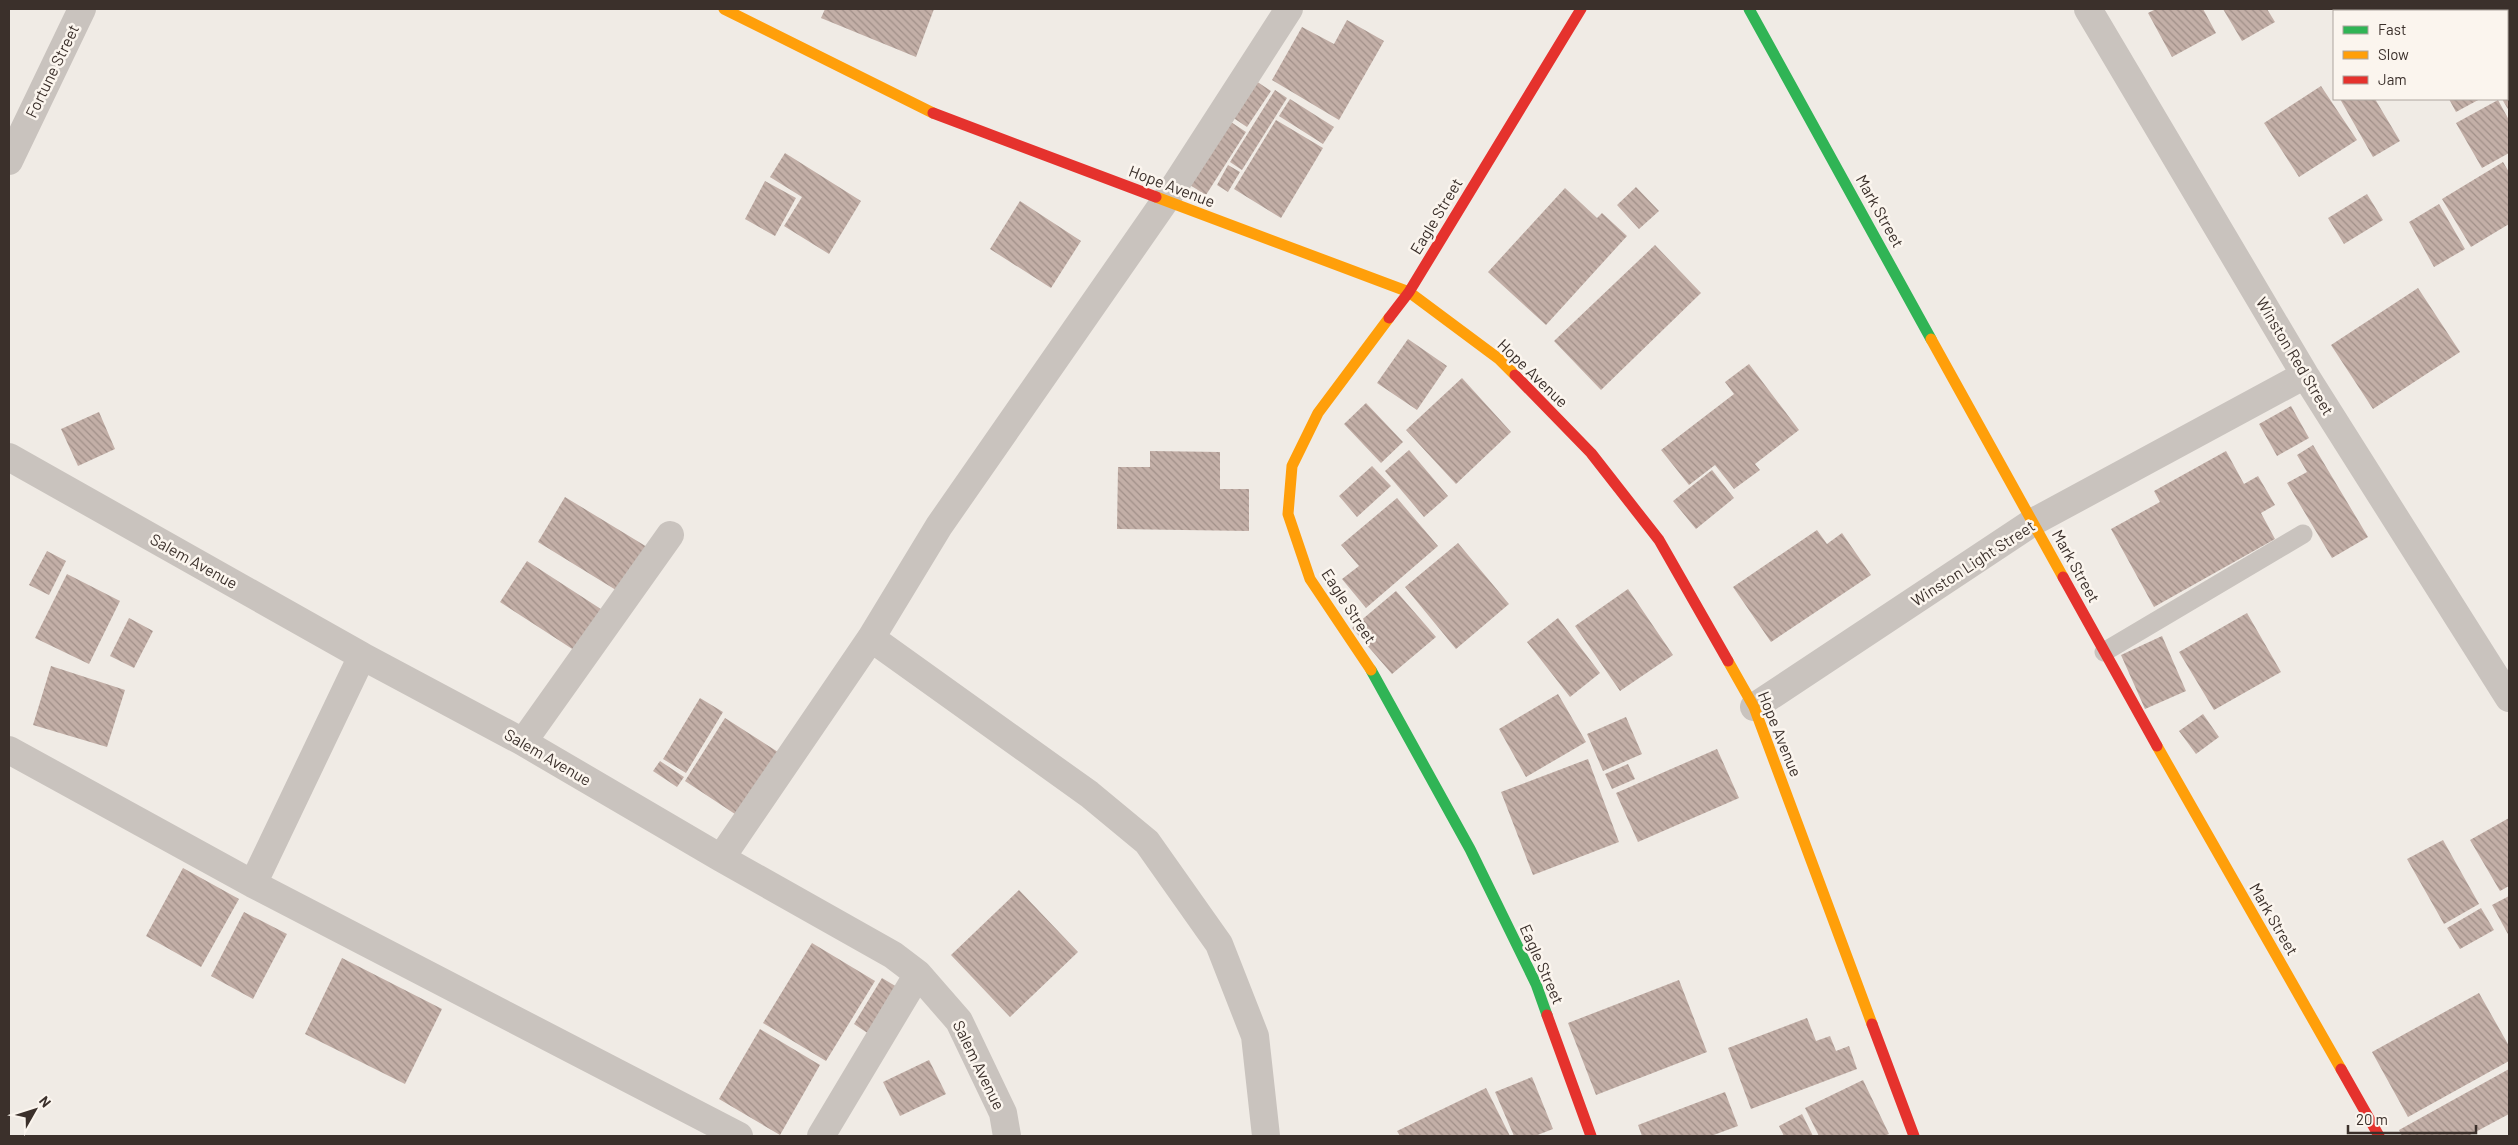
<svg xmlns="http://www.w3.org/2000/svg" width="2518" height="1145" font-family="Barlow,sans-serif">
  <defs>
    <pattern id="building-back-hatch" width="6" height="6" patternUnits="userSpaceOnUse" patternTransform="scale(1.25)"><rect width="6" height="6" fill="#c3afa7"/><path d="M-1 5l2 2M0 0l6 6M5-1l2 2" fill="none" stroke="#a08f88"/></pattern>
  </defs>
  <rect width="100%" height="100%" fill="#f0ebe5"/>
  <path fill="url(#building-back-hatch)" d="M825,9H934L916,57L821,18Z
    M2156,9H2203L2216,33L2172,57L2148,13Z
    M2223,9H2267L2275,22L2242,41Z
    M2505,9H2509V80L2507,82V11H2501Z
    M1347,20L1384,41L1339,120L1272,80L1302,27L1334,44Z
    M1250,77L1271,91L1247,127L1226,113Z
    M2509,84V111L2502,99H2507V85Z
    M2321,86L2357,140L2299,177L2264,123Z
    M1275,90L1287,98L1242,170L1230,162Z
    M1290,99L1334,127L1323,144L1279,116Z
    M2340,99H2375L2400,141L2373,157Z
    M2449,99H2480L2456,112Z
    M2498,100L2509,120V153L2482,168L2456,123Z
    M1225,118L1246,132L1206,195L1185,182Z
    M1276,120L1323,148L1281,218L1234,189Z
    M785,153L861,201L829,254L784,226L802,197L770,177Z
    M2503,162L2509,172V224L2471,247L2442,199Z
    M1228,165L1240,172L1228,192L1217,185Z
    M765,181L796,198L775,236L745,219Z
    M1636,187L1659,211L1639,229L1617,205Z
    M1565,188L1597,218L1602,213L1627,236L1546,325L1488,272Z
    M2367,194L2383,220L2344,244L2328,218Z
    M1020,201L1081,241L1051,288L990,249Z
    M2439,204L2465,249L2434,267L2409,222Z
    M1655,245L1701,293L1601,390L1554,341Z
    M2418,288L2460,352L2373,409L2331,345Z
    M1408,339L1447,366L1417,410L1377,383Z
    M1749,364L1799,430L1755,464L1760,470L1734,489L1715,465L1689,485L1661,450L1734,394L1725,382Z
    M1462,378L1511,432L1456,484L1406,430Z
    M1366,403L1403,442L1381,463L1344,424Z
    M2291,406L2309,438L2277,456L2259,424Z
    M99,412L115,449L78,466L61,429Z
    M2313,445L2368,537L2332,558L2287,483L2307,472L2297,455Z
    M1409,450L1448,496L1424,517L1385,471Z
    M1150,451L1220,452V489H1249V531L1117,529L1118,467H1150Z
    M2226,451L2244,484L2258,476L2275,505L2261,513L2275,539L2154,607L2111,529L2160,502L2154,491Z
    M1372,466L1391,486L1357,517L1339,496Z
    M1712,470L1734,498L1696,529L1673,501Z
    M565,497L652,550L624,595L538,542Z
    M1397,498L1438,546L1366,608L1342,579L1359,566L1341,545Z
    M1817,530L1827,544L1842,533L1871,575L1771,642L1733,587Z
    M1458,543L1509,604L1456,649L1405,587Z
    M47,551L66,561L49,595L29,585Z
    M527,561L607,613L580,654L500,602Z
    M67,574L120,601L89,664L35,638Z
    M1628,589L1673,655L1620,691L1575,626Z
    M1396,591L1436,637L1392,674L1352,628Z
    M2247,613L2281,672L2214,710L2179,652Z
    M129,618L153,631L134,668L110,656Z
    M1558,618L1600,673L1570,697L1527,642Z
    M2162,636L2186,691L2145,709L2121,655Z
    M51,666L125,690L107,747L33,725Z
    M1558,694L1586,742L1526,777L1499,729Z
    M700,698L723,712L686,773L663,759Z
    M2203,714L2219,737L2196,754L2179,731Z
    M1626,717L1642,754L1603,771L1587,734Z
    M725,718L781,754L741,818L685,781Z
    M1717,749L1739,798L1638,842L1616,793Z
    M1588,759L1619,842L1533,875L1501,792Z
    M660,761L684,777L677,787L653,771Z
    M1628,764L1635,779L1612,789L1605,774Z
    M2509,818V886L2500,891L2470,840Z
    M2443,840L2479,904L2444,924L2407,859Z
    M183,868L239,899L201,967L146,936Z
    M1019,890L1078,952L1010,1017L951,955Z
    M2509,896V936L2492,905Z
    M2481,908L2494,930L2460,949L2447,928Z
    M244,912L287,934L253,999L211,976Z
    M812,943L875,981L826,1061L763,1023Z
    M342,958L442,1009L405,1084L305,1034Z
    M882,978L897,987L869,1034L854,1024Z
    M1679,980L1707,1052L1596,1095L1568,1023Z
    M2479,993L2509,1046V1061L2408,1117L2372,1052Z
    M1807,1018L1816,1041L1830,1036L1836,1051L1849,1046L1857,1069L1751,1109L1728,1048Z
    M760,1029L820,1065L780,1135L719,1099Z
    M929,1060L946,1094L900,1116L883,1082Z
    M2509,1069V1114L2468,1136H2402L2399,1130Z
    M1532,1077L1553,1129L1535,1136H1514L1495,1092Z
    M1863,1080L1889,1134L1884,1136H1819L1805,1108Z
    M1486,1088L1510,1136H1400L1397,1131Z
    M1725,1092L1738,1126L1711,1136H1642L1638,1125Z
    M1802,1114L1813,1136H1784L1779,1126Z"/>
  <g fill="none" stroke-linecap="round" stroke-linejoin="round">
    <path stroke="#c9c3be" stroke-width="19" d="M2104,652L2303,534"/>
    <path stroke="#c9c3be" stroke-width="28" d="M2088,9L2305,375L2509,698
      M9,161L82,9
      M9,457L362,656L523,742L721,858L893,955L918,974L959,1021L1003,1113L1007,1136
      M871,638L1089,794L1147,842L1219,944L1255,1036L1266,1136
      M1754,707L2033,522L2305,375
      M523,742L670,535
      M9,750L253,884L739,1136
      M721,858L871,638L939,526L1165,201L1289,9
      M253,884L362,656
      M821,1136L918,974"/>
    <path stroke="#30b455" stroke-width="11" d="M1749,9L1931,339
      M1371,670L1470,849L1536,984L1547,1015"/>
    <path stroke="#ff9f0a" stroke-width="11" d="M724,9L933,113
      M1156,197L1409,292L1499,359L1515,375
      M1931,339L2063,577
      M1728,661L1754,707L1872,1024
      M1371,670L1310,579L1288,514L1292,466L1318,413L1389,318
      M2157,746L2341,1069"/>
    <path stroke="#e5322d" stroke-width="11" d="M933,113L1156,197
      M1389,318L1409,292L1581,9
      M1515,375L1591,453L1659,540L1728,661
      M2063,577L2157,746
      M1547,1015L1591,1136
      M1872,1024L1914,1136
      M2341,1069L2379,1136"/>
  </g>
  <g text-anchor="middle" stroke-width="5" stroke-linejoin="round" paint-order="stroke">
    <g font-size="16" fill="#3b302b" stroke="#fbf5ee">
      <text transform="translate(52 71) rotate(-64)" y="6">Fortune Street</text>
      <text transform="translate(1172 186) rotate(21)" y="6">Hope Avenue</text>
      <text transform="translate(1880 211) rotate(61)" y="6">Mark Street</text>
      <text transform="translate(1436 216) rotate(-59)" y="6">Eagle Street</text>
      <text transform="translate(2295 356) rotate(59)" y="6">Winston Red Street</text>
      <text transform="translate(1533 373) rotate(44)" y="6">Hope Avenue</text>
      <text transform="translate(194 561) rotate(29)" y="6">Salem Avenue</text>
      <text transform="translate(1973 563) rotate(-33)" y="6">Winston Light Street</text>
      <text transform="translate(2076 566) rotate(61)" y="6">Mark Street</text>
      <text transform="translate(1349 606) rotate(57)" y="6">Eagle Street</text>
      <text transform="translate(1780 734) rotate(68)" y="6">Hope Avenue</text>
      <text transform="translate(548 757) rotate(30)" y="6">Salem Avenue</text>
      <text transform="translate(2274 919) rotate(60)" y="6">Mark Street</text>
      <text transform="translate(1542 964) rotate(66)" y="6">Eagle Street</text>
      <text transform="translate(979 1065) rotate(64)" y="6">Salem Avenue</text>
    </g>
  </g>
  <rect width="2518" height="1145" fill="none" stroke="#3b302b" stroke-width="20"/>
  <rect x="2333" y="10" width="175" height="90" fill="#fbf5ee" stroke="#aea6a0"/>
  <rect x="2343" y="26" width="25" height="8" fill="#30b455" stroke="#aea6a0"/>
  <text x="2378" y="35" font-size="15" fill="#3b302b">Fast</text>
  <rect x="2343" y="51" width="25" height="8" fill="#ff9f0a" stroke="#aea6a0"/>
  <text x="2378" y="60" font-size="15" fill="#3b302b">Slow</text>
  <rect x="2343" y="76" width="25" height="8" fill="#e5322d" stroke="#aea6a0"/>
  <text x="2378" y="85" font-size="15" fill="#3b302b">Jam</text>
  <g transform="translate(35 1110) rotate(51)" stroke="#fbf5ee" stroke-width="4" paint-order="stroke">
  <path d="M0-4L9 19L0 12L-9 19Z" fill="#3b302b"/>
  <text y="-8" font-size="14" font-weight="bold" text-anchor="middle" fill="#3b302b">N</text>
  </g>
  <path d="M2348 1125v8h128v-8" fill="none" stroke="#3b302b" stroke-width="2.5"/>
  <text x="2356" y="1125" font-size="15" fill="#3b302b" stroke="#fbf5ee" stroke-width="4" paint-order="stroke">20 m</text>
</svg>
